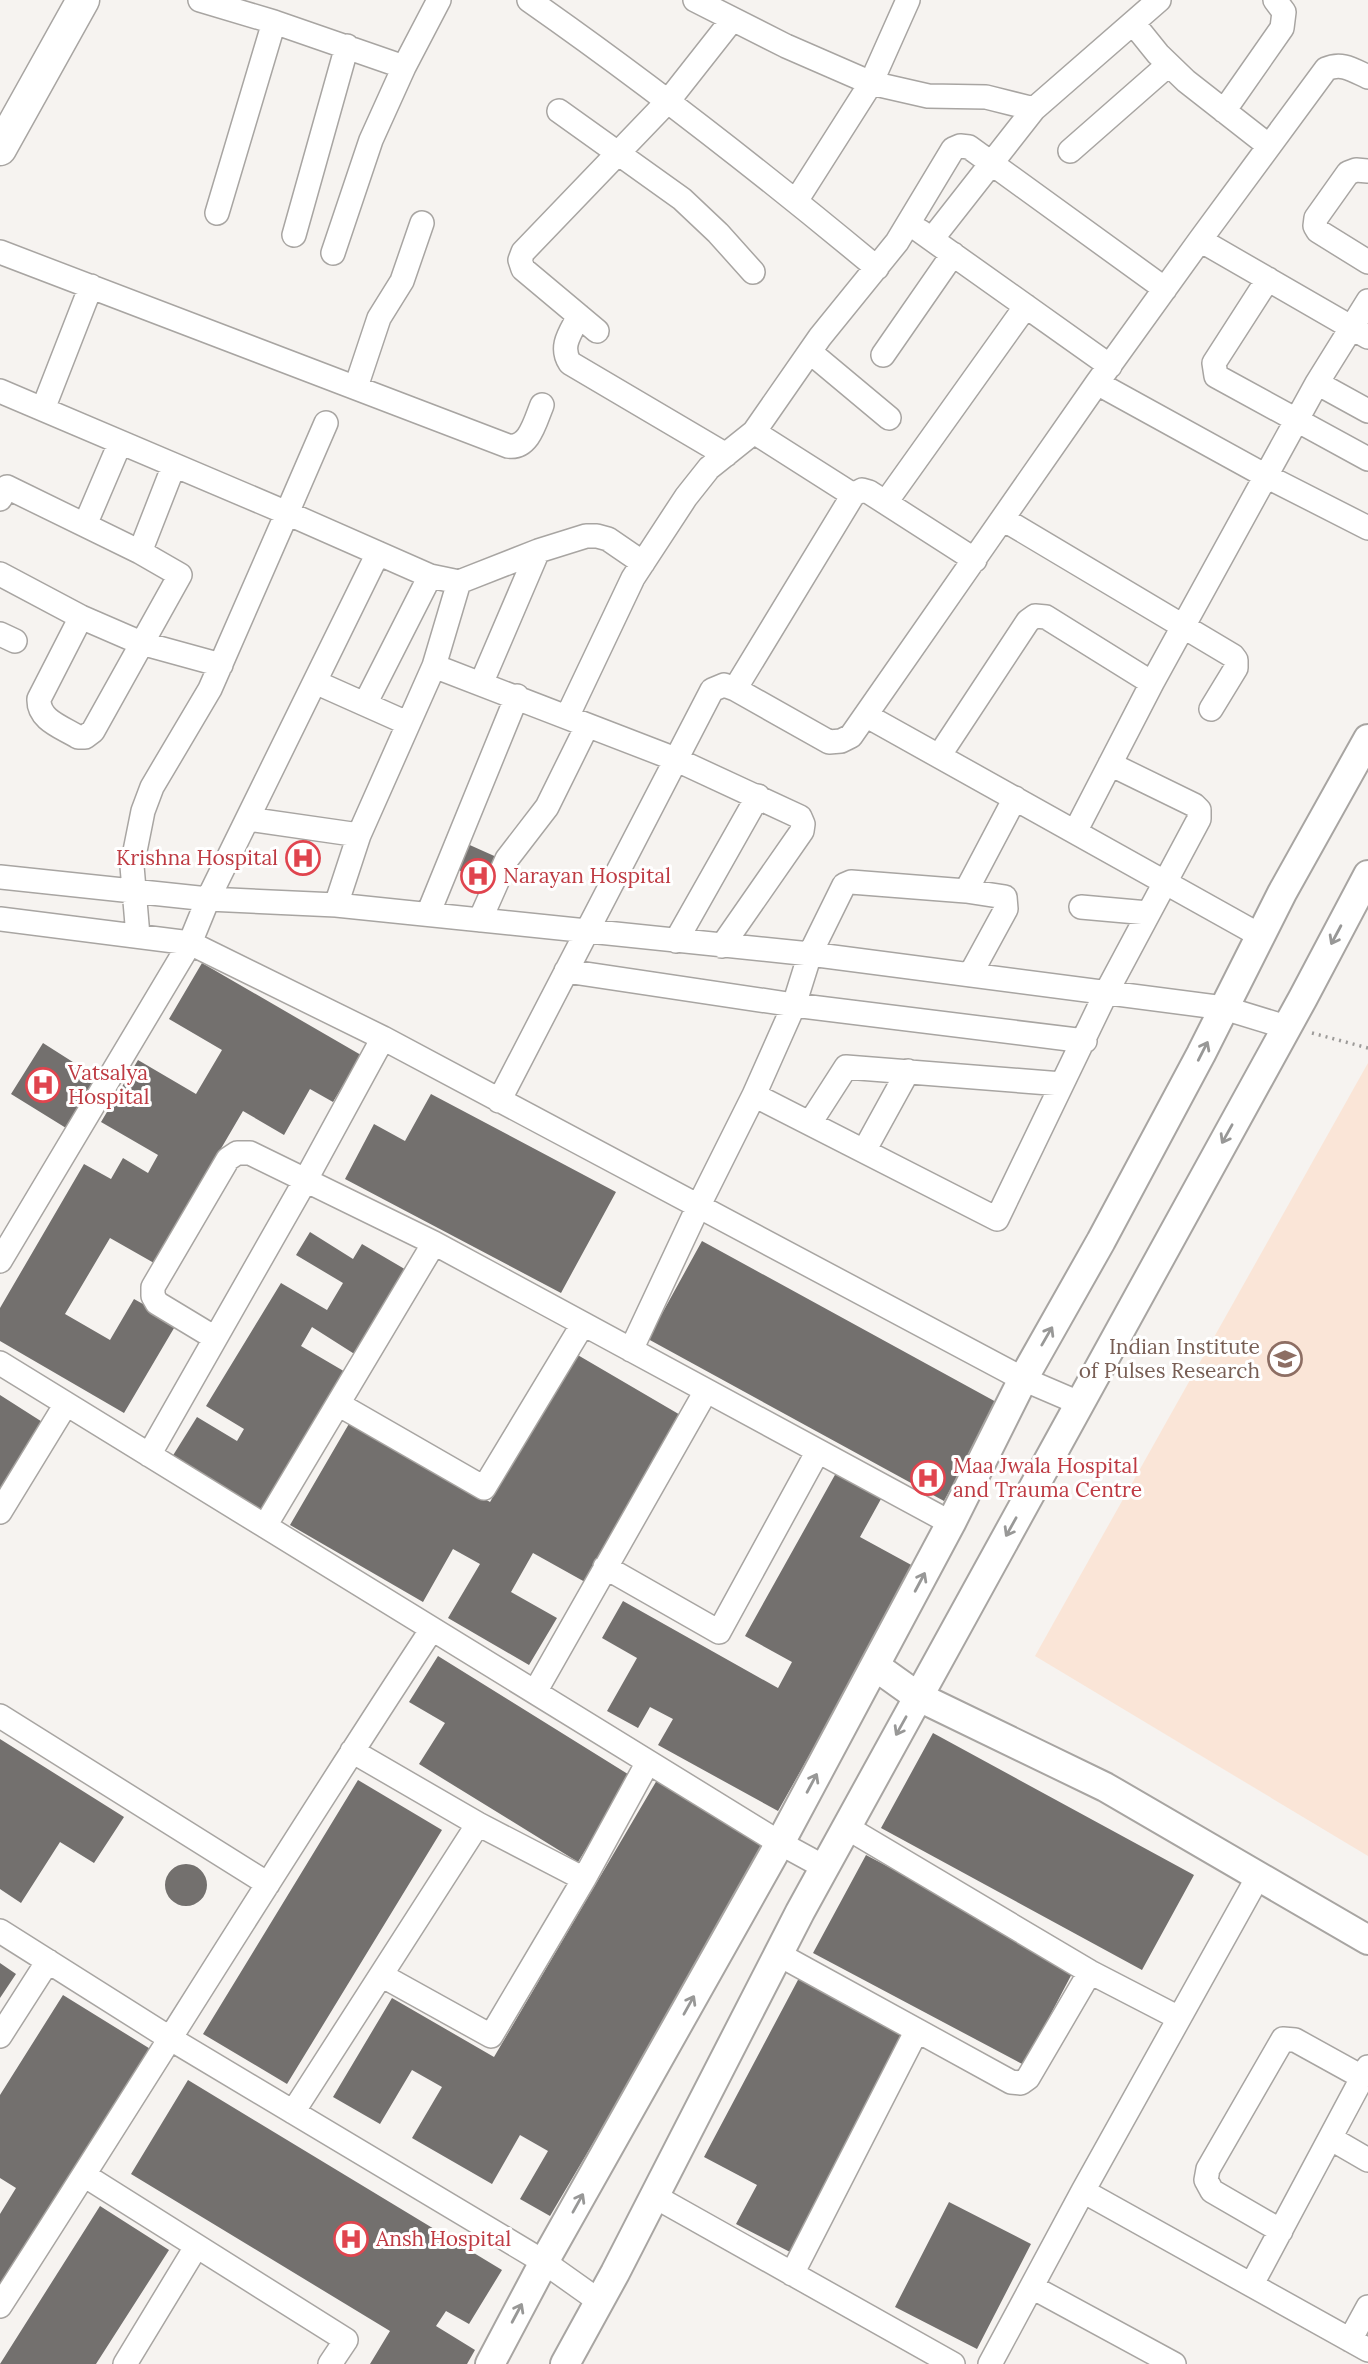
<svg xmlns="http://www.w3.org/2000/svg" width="1368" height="2364" font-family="Lora,serif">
  <rect width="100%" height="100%" fill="#f6f3f0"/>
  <path fill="#fae5d7" d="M1368,1063V1856L1035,1656Z"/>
  <path fill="#73706e" d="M463,842L501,859L489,884L452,867Z
    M298,845L313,846L311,870L296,868Z
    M202,963L361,1055L333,1102L310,1089L284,1135L243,1111L154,1263L110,1238L65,1314L110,1340L134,1299L177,1323L124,1413L0,1341V1308L84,1164L111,1179L123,1158L148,1173L158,1155L101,1122L138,1060L196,1094L222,1050L169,1019Z
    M43,1043L98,1078L66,1128L11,1094Z
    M431,1094L616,1192L561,1293L345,1179L374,1124L405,1141Z
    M310,1232L353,1259L362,1244L408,1271L356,1355L312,1327L301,1346L347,1373L261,1512L172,1457L197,1417L237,1441L244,1429L206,1406L281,1283L327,1310L343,1283L296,1255Z
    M702,1241L998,1403L944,1501L648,1339Z
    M576,1354L682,1416L585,1582L533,1553L511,1592L557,1618L529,1665L448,1618L480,1564L453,1549L423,1602L290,1525L350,1422L490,1502Z
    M0,1395L47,1425L0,1498Z
    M836,1473L881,1499L860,1537L915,1567L778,1811L658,1745L673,1719L650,1707L638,1728L607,1711L637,1658L602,1638L623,1601L778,1688L792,1662L745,1636Z
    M438,1656L631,1776L578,1862L419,1764L445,1723L409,1702Z
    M933,1733L1194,1875L1142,1970L881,1828Z
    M0,1739L124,1817L94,1863L60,1842L21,1903L0,1889Z
    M358,1780L442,1830L287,2084L203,2034Z
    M657,1780L769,1845L550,2216L520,2199L548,2151L520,2135L492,2184L412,2138L442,2087L412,2070L380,2124L333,2097L392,1998L494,2057Z
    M866,1855L1076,1966L1024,2065L813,1953Z
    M165 1885a21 21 0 1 1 42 0a21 21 0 1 1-42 0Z
    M0,1963L16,1974L0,1998Z
    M799,1978L906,2034L790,2252L736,2224L757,2185L704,2157Z
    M63,1995L152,2050L0,2291V2214L16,2188L0,2178V2095Z
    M188,2080L502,2270L469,2324L446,2311L436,2326L475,2350L467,2364H370L390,2331L131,2174Z
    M949,2202L1031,2244L977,2349L895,2307Z
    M100,2206L169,2250L96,2364H0Z"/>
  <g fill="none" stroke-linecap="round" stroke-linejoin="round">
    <g stroke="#a8a5a2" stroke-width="26">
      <path id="minor" d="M200,0L274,22L404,67
        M529,0C649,84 764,174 877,268
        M695,0L786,46L871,83L928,96L986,97L1034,109
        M1133,23L1158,54L1186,81L1269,146
        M559,111L682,199L718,233L753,272
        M1224,111L1282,28L1284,12L1275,0
        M1070,151L1168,65
        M1368,171L1356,170L1348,173L1316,218L1315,226L1318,231L1368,262
        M796,201L871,83L908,0
        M217,213L274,22
        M920,231L1110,366
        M294,235L347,46
        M932,239L1034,109L1159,0
        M1200,240L1368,337
        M0,252L508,446C529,449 535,422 542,405
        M333,253L371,140L404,67L439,0
        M1268,279L1214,363L1216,376L1368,459
        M579,316C571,332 559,346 570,363L726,455
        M597,331L523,269L520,260L523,252L669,100L732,20
        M810,352L889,418
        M883,355L953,254
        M1097,383L1266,476L1368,528
        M1317,383L1368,411
        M356,387L379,318L402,281L422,223
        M0,391L287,513L210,689L152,787L143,811L132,866L138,936
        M43,409L91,286
        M326,423L287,513L430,576L459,582L434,666L359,835L336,905
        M754,432L853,495
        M0,499L7,487L140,552L180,575L93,731L85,737H78C62,727 38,720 39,699L81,617
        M886,502L1026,306
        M1003,519L1233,656L1236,660V668L1211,709
        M85,525L120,443
        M140,552L174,465
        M0,574L81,617L141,643L221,665
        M459,582L538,551L586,536H597L608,539L643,563
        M0,634L15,641
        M434,666L675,759L800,817L803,824L802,831L722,946
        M315,682L407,723
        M481,684L538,551
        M735,689L853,495L862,490L869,492L975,560
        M365,704L430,576
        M867,716L1261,936
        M567,717L633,578L686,497L709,468L754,432L820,337L897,242L953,149L960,146L969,147L1165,289
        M939,756L1028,621L1035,616L1046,617L1152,683
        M248,819L359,835
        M1075,832L1152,683L1317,383L1368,301
        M0,877L208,899L336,905L810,954L1224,1008L1286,1027
        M966,891L1015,798
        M1081,907L1148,913
        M428,914L517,696
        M0,919L190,943L383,1038L1023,1379L1079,1403
        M480,920L507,859L547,807L587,726
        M676,941L758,796
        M566,971L794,1005L1085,1041
        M970,975L1006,909L1005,897L966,891L851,882L844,885L810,954L794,1005L754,1095L997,1219L1106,993L1199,819V810L1194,805L1110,764
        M499,1101L712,690L724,685L735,689L829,742L841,741L851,736L1097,383L1200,240L1326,69C1342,62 1353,70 1368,77
        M810,1123L846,1067L1062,1084
        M864,1151L908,1071
        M0,1261L190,943L208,899L378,553
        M215,1338L157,1303L153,1296V1287L228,1159L237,1153H250L434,1243L951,1523
        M631,1350L699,1205L754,1095
        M0,1363L780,1843L824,1867
        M338,1404L484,1488L583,1324
        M149,1455L305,1181L383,1038
        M0,1512L66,1404
        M265,1526L434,1243
        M605,1567L719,1632L818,1451
        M535,1692L706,1391
        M0,1716L268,1884
        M352,1751L478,1824L584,1879
        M846,1827L1090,1972L1179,2018
        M0,1931L171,2039L544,2262L599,2301
        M778,1954L1011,2082L1021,2083L1028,2078L1090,1972
        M381,1975L491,2036L584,1879L648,1762
        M0,2036L48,1961
        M293,2112L478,1824
        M1330,2138L1368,2160
        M84,2175L346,2340L330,2364
        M1083,2191L1368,2350
        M654,2196L953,2364
        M1281,2231L1212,2191L1206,2180L1208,2169L1283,2039L1295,2040L1362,2077
        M792,2274L916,2032
        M1252,2284L1368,2067
        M1032,2287L1174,2364
        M0,2306C145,2081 285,1852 432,1629
        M1350,2340L1368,2307
        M125,2364L196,2247
        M990,2364L1083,2191L1259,1875"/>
    </g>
    <g stroke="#a8a5a2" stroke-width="32">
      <path id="tertiary" d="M875,1666L917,1696L1105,1787L1368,1940
        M490,2364L544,2262L780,1843L951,1523L1023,1379L1101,1241L1201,1054L1282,893L1368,739
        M565,2364L615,2273L800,1912L1303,998L1368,875"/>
    </g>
    <g stroke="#a8a5a2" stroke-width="35">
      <path id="secondary" d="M0,149L83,0"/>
    </g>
    <path stroke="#9d9b99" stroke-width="3.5" stroke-dasharray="2 5" stroke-linecap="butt" d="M1312,1033L1368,1048"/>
    <use href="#minor" stroke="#fff" stroke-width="23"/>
    <use href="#tertiary" stroke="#fff" stroke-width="28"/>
    <use href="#secondary" stroke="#fff" stroke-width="32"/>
  </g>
  <defs><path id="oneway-shaft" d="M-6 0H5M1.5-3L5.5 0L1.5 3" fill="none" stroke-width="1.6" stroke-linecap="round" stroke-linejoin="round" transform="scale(1.75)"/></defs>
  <g stroke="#989897">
    <use href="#oneway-shaft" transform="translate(1336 935) rotate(118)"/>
    <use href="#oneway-shaft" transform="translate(1203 1051) rotate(-63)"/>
    <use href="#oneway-shaft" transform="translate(1227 1134) rotate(119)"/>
    <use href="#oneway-shaft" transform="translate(1047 1336) rotate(-60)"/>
    <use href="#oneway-shaft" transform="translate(1011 1527) rotate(119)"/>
    <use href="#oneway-shaft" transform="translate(920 1582) rotate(-62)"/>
    <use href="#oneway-shaft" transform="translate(901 1726) rotate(119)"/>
    <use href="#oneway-shaft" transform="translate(812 1783) rotate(-62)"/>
    <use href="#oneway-shaft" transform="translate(689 2005) rotate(-61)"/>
    <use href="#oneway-shaft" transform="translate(578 2203) rotate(-61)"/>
    <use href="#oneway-shaft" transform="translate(517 2313) rotate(-62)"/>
  </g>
  <defs>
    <g id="hospital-ring" transform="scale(1.75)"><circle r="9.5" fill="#fff" stroke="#e0444e" stroke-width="1.5"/><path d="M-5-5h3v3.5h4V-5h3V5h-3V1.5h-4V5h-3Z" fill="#e0444e"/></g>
    <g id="university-ring" transform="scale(1.75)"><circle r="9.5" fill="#fff" stroke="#8d6e63" stroke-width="1.5"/><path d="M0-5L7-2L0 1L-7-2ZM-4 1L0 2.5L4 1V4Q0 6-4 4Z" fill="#8d6e63"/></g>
  </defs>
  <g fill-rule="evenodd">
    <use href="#hospital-ring" x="303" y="858"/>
    <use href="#hospital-ring" x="478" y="876"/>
    <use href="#hospital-ring" x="43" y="1085"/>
    <use href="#university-ring" x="1285" y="1359"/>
    <use href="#hospital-ring" x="928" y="1478"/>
    <use href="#hospital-ring" x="351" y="2239"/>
  </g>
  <g text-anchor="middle" stroke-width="6" stroke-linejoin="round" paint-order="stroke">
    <g font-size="21" fill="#be3a42" stroke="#fff" text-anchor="start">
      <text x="278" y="865" text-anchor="end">Krishna Hospital</text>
      <text x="503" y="883">Narayan Hospital</text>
      <text x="68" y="1080">Vatsalya<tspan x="68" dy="24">Hospital</tspan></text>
      <text x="953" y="1473">Maa Jwala Hospital<tspan x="953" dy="24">and Trauma Centre</tspan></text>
      <text x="376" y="2246">Ansh Hospital</text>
    </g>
    <g font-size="21" fill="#785e54" stroke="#fff" text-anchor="end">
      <text x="1260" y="1354">Indian Institute<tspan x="1260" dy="24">of Pulses Research</tspan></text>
    </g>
  </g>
</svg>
